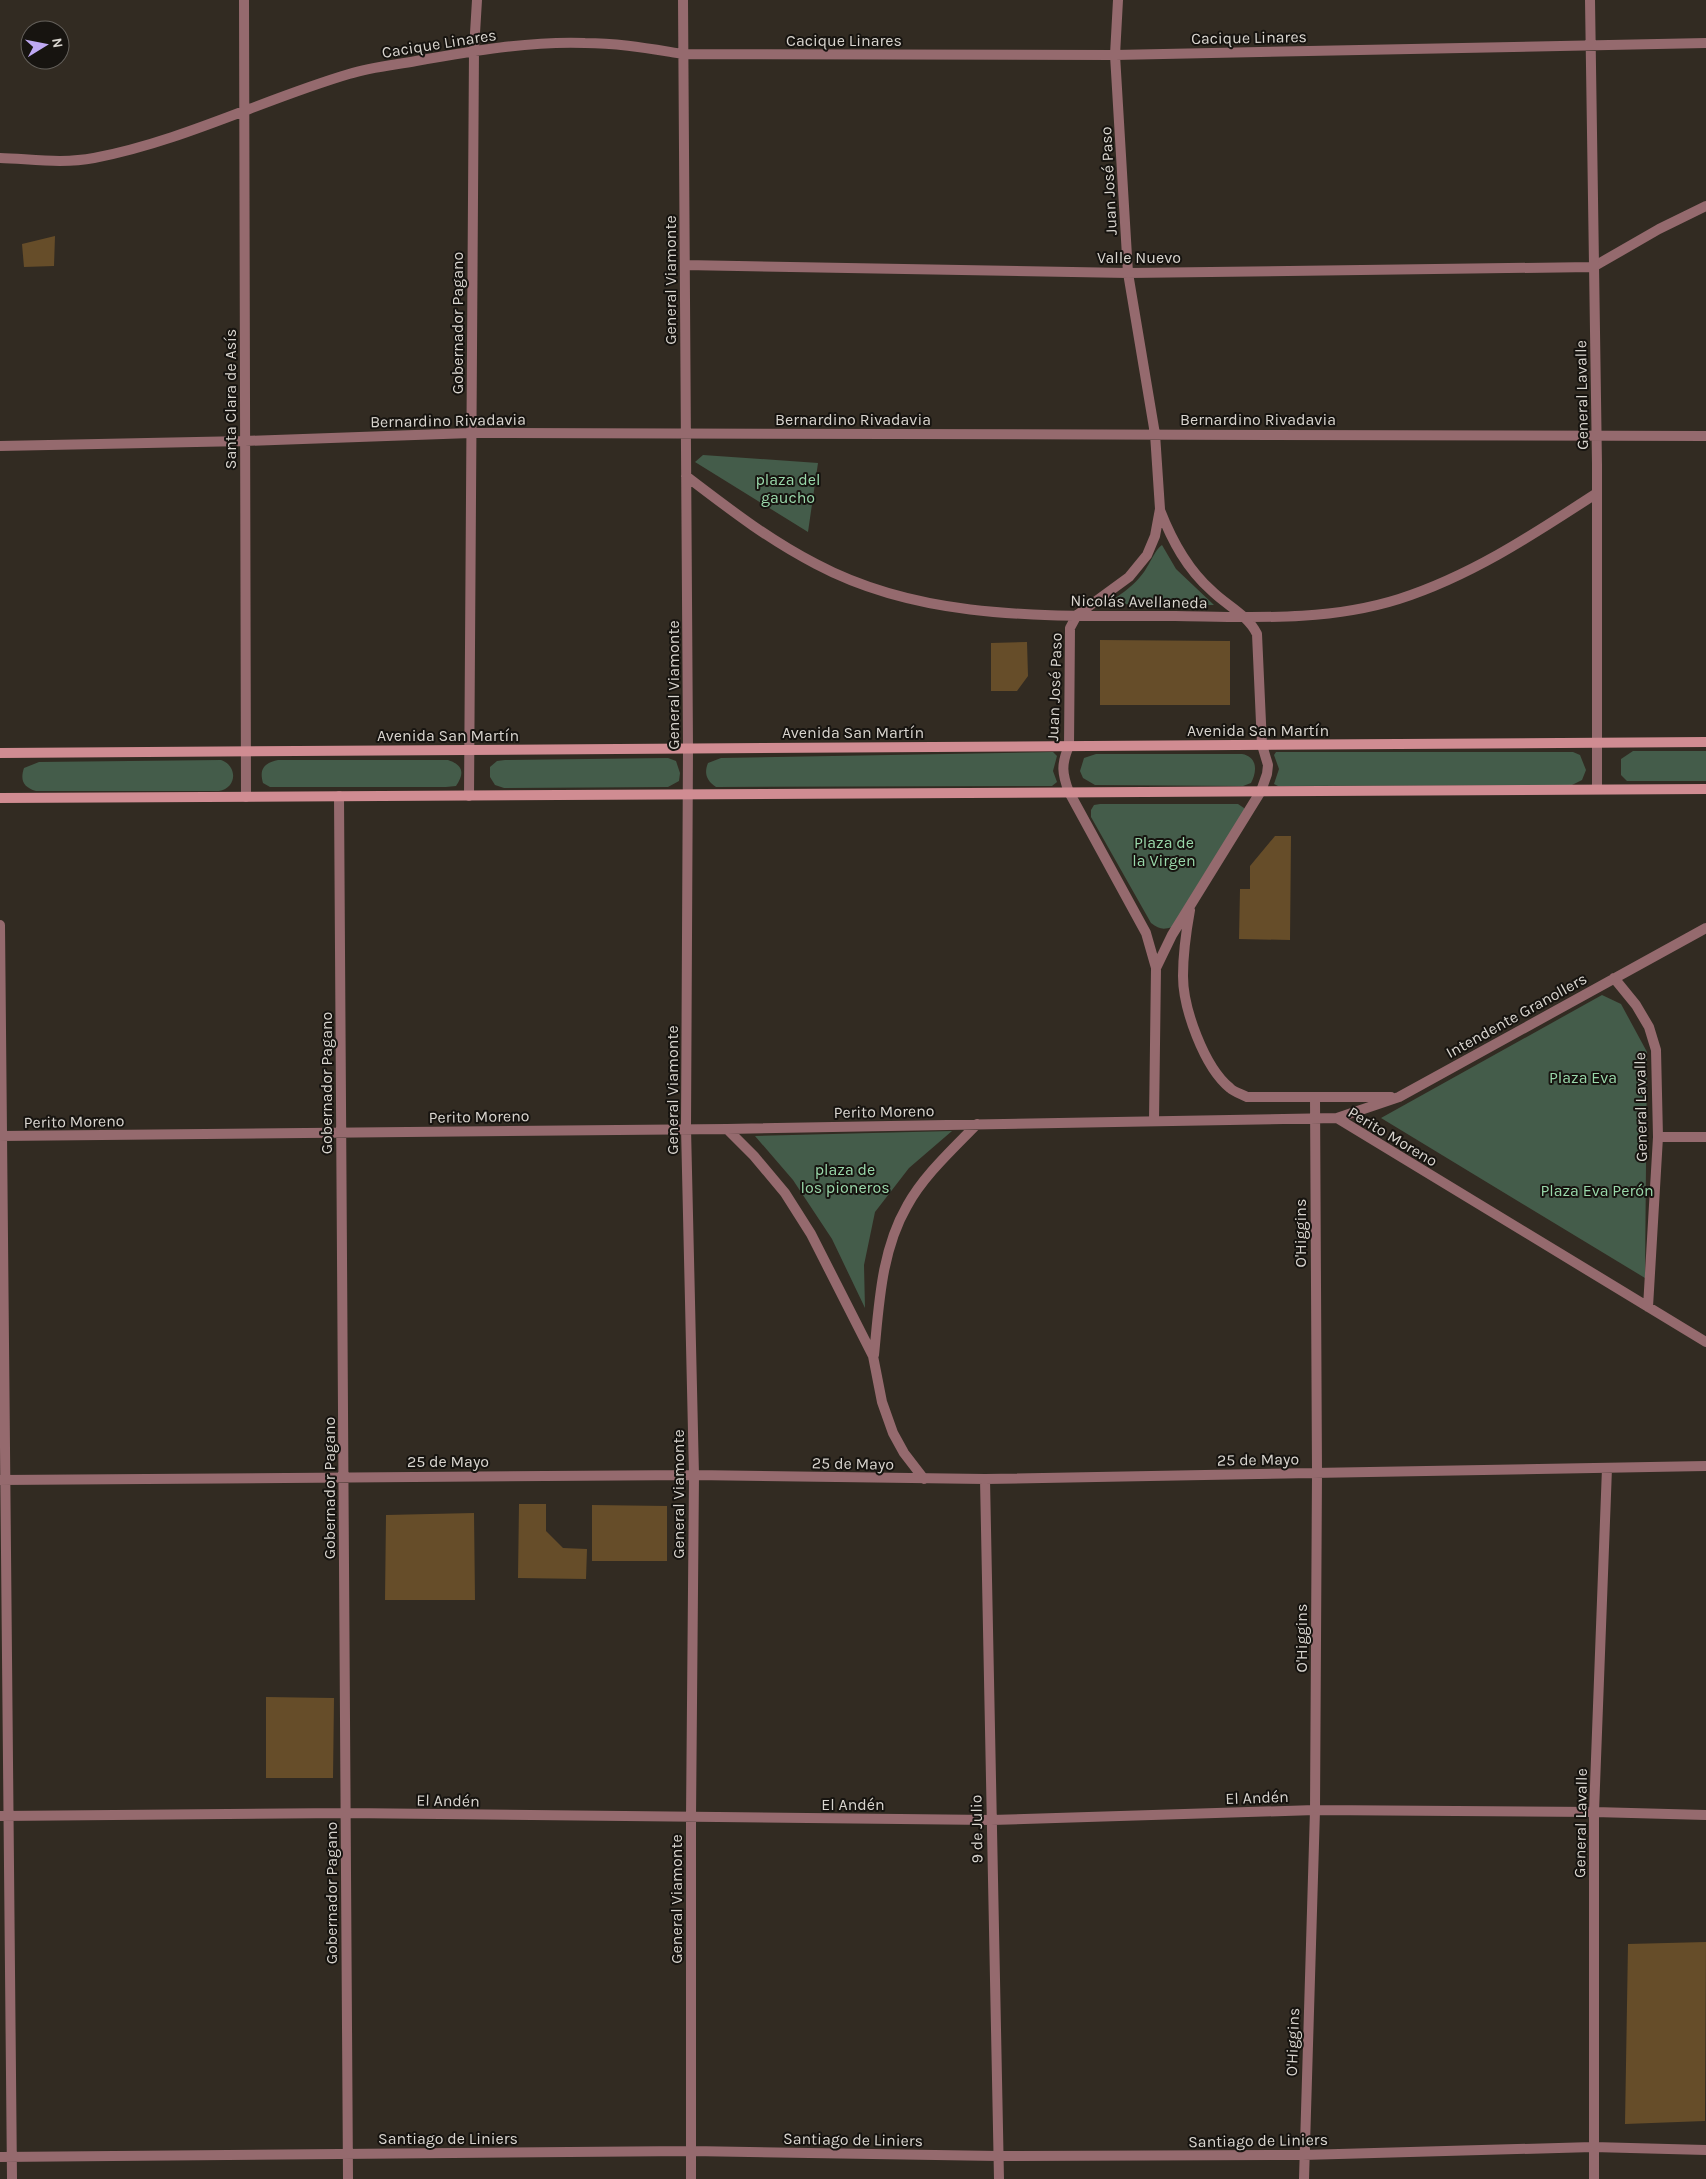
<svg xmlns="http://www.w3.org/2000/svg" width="1706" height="2179" font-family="Karla,sans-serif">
  <rect width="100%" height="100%" fill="#322b22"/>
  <path fill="#445c4a" d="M703,455L818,463L808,532L695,462Z
    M1162,545L1176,569L1214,605L1107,604C1118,596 1131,588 1140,577C1148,569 1155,549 1162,545Z
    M1633,751H1706V781H1627L1621,775V759Z
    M1053,752L1057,756L1053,771L1057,782L1052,786L716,787C706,780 704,773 708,763L721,758Z
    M1276,752H1573L1580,755L1586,770L1582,780L1572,785L1278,786L1274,784L1279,769L1274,755Z
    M1096,754H1242C1258,757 1257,772 1251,783L1243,786L1095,785L1083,778L1080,771L1084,758Z
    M668,758L676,761L680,773L679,781L668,787L504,788L495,785L490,777V767L497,761L505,760Z
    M221,760C238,766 237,788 219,791H36C23,787 20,780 24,768L39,762Z
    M278,760H448C463,765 465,773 456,786L446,787H270L263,783C259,769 264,763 278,760Z
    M1100,804H1238L1244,808V813L1172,927C1163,930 1159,929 1151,923L1091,817V810L1094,805Z
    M1602,995L1621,1004L1647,1052L1645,1278L1381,1118Z
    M952,1131L909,1168L875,1212L864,1265L865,1308L832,1239L793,1180L755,1136Z"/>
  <path fill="#664d29" d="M55,236L54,266L24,267L22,244Z
    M1100,640L1230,641V705H1100Z
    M1027,642L1028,676L1017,691H991V643Z
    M1275,836H1291L1290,940L1239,939L1240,889H1250V866Z
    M519,1504H546V1531L563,1548L587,1549L586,1579L518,1578Z
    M592,1505L667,1506V1561H592Z
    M474,1513L475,1600H385L386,1515Z
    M266,1697L334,1698L333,1778H266Z
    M1706,1942L1705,2121L1625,2124L1628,1944Z"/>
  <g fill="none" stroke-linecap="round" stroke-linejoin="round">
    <path stroke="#956a6e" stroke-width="10" d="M1593,267L1659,229L1706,206"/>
    <path stroke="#956a6e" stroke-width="10" d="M244,0L246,797
      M683,0L688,748L686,1128L694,1475L691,1818V2179
      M1118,0L1115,55L1128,273L1155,434L1160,509L1155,536L1147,555L1129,577L1077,615L1070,628L1069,746C1061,764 1062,774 1069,792L1146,933L1156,968L1154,1121
      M1590,0L1597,464V789
      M0,158C31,159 63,164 94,158C183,141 264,99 349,74C371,67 394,65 416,61C472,51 529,41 585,43C619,43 651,49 683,54L1115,55L1706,43
      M685,265L1128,273L1593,267
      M0,446L245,441L471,433L1706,436
      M686,476C728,508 769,540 816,564C927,623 1054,615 1175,616C1251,617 1326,622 1399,599C1471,576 1534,534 1597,493
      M339,796L348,2179
      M469,796L474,50L477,0
      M1190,910C1186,932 1183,954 1183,976C1183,1008 1204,1067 1230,1088C1234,1092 1241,1094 1247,1097H1391
      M0,925L12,2179
      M1156,968L1172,935L1261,791L1267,774L1268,765L1262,745L1257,634C1248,615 1226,605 1212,591C1187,569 1172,541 1160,510
      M1614,978L1636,1005L1649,1027L1656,1050L1658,1137L1648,1307
      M1337,1118L1399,1097L1706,928
      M727,1129L754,1156L785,1193L811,1234L873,1356L882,1402L893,1433L904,1453L924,1479
      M0,1136L727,1129L1337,1118L1706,1342
      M1658,1137H1706
      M874,1355C879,1305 881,1251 907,1206C924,1175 953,1149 977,1124
      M985,1479L999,2179
      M0,1480L694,1475L985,1479L1706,1466
      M0,1816L346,1813L991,1820L1315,1810L1594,1812L1706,1815
      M0,2157L691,2151L998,2156L1303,2155L1593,2147L1706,2150
      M1304,2179L1315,1810L1317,1473L1315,1097
      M1594,2179V1812L1607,1468"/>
    <path stroke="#d08c92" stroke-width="10" d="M0,753L1706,742
      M0,798L1706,789"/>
  </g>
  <g text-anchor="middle" stroke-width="4" stroke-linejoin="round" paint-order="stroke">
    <g font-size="16" fill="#d9d5cf" stroke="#171410">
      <text transform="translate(1249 37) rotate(-1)" y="6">Cacique Linares</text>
      <text x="844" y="46">Cacique Linares</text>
      <text transform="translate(439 43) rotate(-9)" y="6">Cacique Linares</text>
      <text transform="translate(1108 181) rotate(-93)" y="6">Juan José Paso</text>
      <text x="1139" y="263">Valle Nuevo</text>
      <text transform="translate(670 280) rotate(-90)" y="6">General Viamonte</text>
      <text transform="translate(457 323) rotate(-90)" y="6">Gobernador Pagano</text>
      <text transform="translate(1581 395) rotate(-91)" y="6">General Lavalle</text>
      <text transform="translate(230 399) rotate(-90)" y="6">Santa Clara de Asís</text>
      <text x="853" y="425">Bernardino Rivadavia</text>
      <text x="1258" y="425">Bernardino Rivadavia</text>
      <text transform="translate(448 420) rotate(-1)" y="6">Bernardino Rivadavia</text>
      <text transform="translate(1139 601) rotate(1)" y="6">Nicolás Avellaneda</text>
      <text transform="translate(673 685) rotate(-90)" y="6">General Viamonte</text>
      <text transform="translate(1054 687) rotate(-88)" y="6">Juan José Paso</text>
      <text x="1258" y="736">Avenida San Martín</text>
      <text x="853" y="738">Avenida San Martín</text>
      <text x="448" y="741">Avenida San Martín</text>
      <text transform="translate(1516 1015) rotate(-29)" y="6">Intendente Granollers</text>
      <text transform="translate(326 1083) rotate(-90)" y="6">Gobernador Pagano</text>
      <text transform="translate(672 1090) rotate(-90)" y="6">General Viamonte</text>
      <text transform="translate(1640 1107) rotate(-91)" y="6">General Lavalle</text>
      <text transform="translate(884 1111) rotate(-1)" y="6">Perito Moreno</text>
      <text transform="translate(479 1116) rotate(-1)" y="6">Perito Moreno</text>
      <text transform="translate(74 1121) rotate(-1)" y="6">Perito Moreno</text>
      <text transform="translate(1393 1136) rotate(31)" y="6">Perito Moreno</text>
      <text transform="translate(1300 1233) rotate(-90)" y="6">O'Higgins</text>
      <text transform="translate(1258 1459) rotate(-1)" y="6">25 de Mayo</text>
      <text x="448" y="1467">25 de Mayo</text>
      <text transform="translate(853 1463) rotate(1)" y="6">25 de Mayo</text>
      <text transform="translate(329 1488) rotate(-90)" y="6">Gobernador Pagano</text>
      <text transform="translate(678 1494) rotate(-90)" y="6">General Viamonte</text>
      <text transform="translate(1301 1638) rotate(-90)" y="6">O'Higgins</text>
      <text transform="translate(1257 1797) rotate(-2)" y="6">El Andén</text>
      <text transform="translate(448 1800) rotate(1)" y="6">El Andén</text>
      <text x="853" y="1810">El Andén</text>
      <text transform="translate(1580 1823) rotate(-89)" y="6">General Lavalle</text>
      <text transform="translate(976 1829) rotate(-91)" y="6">9 de Julio</text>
      <text transform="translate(331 1893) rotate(-90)" y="6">Gobernador Pagano</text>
      <text transform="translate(676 1899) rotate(-90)" y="6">General Viamonte</text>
      <text transform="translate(1292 2042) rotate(-88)" y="6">O'Higgins</text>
      <text x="448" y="2144">Santiago de Liniers</text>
      <text transform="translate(853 2139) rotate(1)" y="6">Santiago de Liniers</text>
      <text transform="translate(1258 2140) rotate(-1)" y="6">Santiago de Liniers</text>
    </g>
    <g font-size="16" fill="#99d8aa" stroke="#171410">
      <text x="788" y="485">plaza del<tspan x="788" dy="18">gaucho</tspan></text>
      <text x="1164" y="848">Plaza de<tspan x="1164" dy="18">la Virgen</tspan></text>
      <text x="1583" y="1083">Plaza Eva</text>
      <text x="845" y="1175">plaza de<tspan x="845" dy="18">los pioneros</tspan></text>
      <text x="1597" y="1196">Plaza Eva Perón</text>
    </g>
  </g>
  <g transform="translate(45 45) rotate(80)"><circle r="24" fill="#171410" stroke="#65615c"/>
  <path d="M0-4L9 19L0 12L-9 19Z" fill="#bfa9f4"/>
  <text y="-8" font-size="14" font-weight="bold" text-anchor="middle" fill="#d9d5cf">N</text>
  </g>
</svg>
